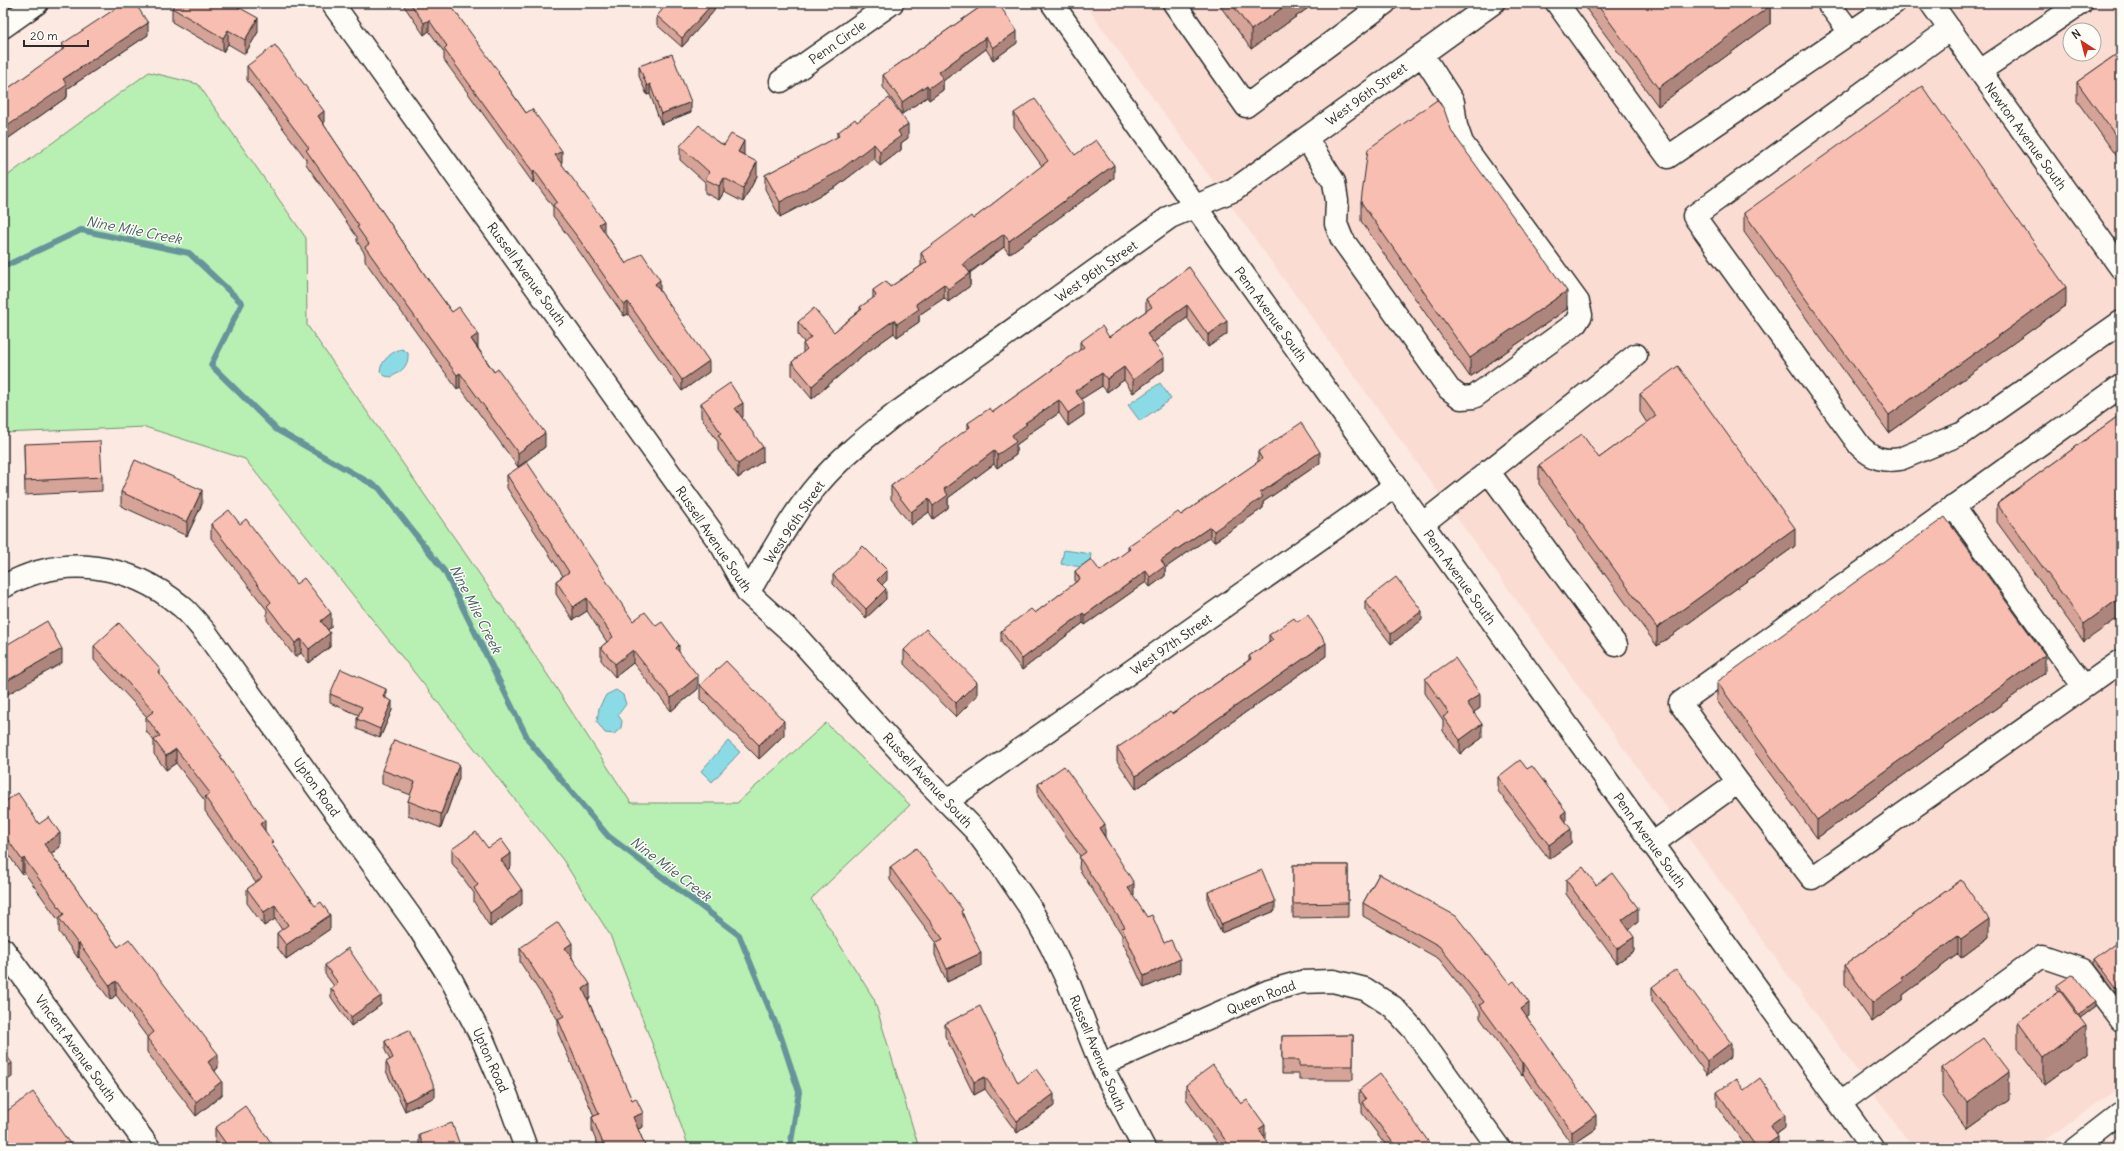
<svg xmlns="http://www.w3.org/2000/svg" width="2124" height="1151" font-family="Delius,sans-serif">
  <rect width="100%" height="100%" fill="#fce9e2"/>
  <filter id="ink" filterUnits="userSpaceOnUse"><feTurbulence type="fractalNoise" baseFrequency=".025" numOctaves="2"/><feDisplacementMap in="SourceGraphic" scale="8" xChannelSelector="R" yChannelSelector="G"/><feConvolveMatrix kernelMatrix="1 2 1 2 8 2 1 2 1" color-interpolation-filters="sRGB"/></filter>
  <g filter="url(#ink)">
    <path fill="#fbdcd3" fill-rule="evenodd" d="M1084,3H2121V1086L2035,1148H1913ZM2070,30H2094V54H2070Z"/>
    <path fill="#b8efb2" stroke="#728d6e" d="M149,72L198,84L306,238L307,325L521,634L631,803H737L826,723L910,805L811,899L874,999L919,1148H689L655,1051L610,935L563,860L245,459L145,427L3,433V179Z"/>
    <path fill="#8bdbe6" stroke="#65959b" d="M402,349L408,353C409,366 402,371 391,377L385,376L380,371C381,361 392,351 402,349Z
      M1160,383L1171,399L1140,421L1128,405Z
      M1064,550L1091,554L1089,568L1061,564Z
      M616,690L623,695L626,704L618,715L622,721L621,728L614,734L605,733L597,722L599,708L606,695Z
      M728,741L740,752L712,782L701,771Z"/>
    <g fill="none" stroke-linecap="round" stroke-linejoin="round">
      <path stroke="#65959b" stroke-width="6" d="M3,267L81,230L189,253L242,303L211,365L277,430L379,488L445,572L529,741L608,836L739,935L781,1037L799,1092L790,1148"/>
      <g stroke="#2b2b2b" stroke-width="25">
        <path id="minor" d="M332,3L722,546L748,593L798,638L922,776L975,830L1001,865L1029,906L1051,946L1069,984L1101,1065L1144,1148
          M1174,3L1246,106L1385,3
          M1557,3L1668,157L1894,3
          M1828,3L1851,33
          M1931,3L2121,268
          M3,27L37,3
          M1950,29L1694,216L1860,446C1872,458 1883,462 1900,459L1963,433L2121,322
          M1980,71L2081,3
          M781,81L892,3
          M1306,138L1334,182L1337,201L1336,224L1342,239L1449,389L1461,398L1474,397L1576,323L1581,315L1578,302L1462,143L1456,126L1453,102L1422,54
          M1488,471L1616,645
          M1953,506L2084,687
          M1422,524L1636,355
          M3,587C63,553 129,563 181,606C190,613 198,624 206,633L418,927L452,981L482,1038L507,1096L526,1148
          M748,593C770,556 791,515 819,483C841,457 868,436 894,415L1170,217L1234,190L1493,3
          M1738,782L1680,703L2121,386
          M947,801L1395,486
          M1652,844L1738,782L1812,878L2121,661
          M3,949L149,1148
          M1101,1065L1269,991L1301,982L1333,981L1365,989L1393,1007L1414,1030L1499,1148
          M1840,1103L2042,956L2083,970L2121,1020
          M2076,1148L2121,1113"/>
      </g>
      <g stroke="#2b2b2b" stroke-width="25">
        <path id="major" d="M1052,3C1321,388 1598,766 1872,1148"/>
      </g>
      <use href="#minor" stroke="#fdfcf7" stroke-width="22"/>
      <use href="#major" stroke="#fdfcf7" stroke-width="22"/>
    </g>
    <path fill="#d5a398" stroke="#2b2b2b" d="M402,3H449L526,113L562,162L561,163L604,231L626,264L660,291L709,372L682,391L628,314L624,316L579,251L553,216V207L534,181L533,183L444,60V52L429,31L424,35Z
      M714,3V11L682,47L657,25V16Z
      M986,3L1017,43L993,60L986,49L943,81V90L929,100L927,97L902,114L883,87V75Z
      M1218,3H1315L1251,49Z
      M1587,3H1773L1770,6V24L1658,106L1587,10Z
      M172,8L258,32L245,54L228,44L223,52L172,22Z
      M148,35L67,89V97L6,140V146L3,148V92L62,51V44Z
      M2121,51V162L2077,101V82Z
      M247,66L324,125L427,278L478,348L545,447L518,467L460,387L457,389L400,310L365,261V254L357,241V237L306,164V159L247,80Z
      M639,66L691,112L661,124L650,94L647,95L639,76Z
      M1014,113L1075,155L1114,178L1009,254L1004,247L970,273V286L948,302L944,298L919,315V322L897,337L894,333L863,355L812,399L792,375V362L803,353V344L804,342L798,335V322L834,332L860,310V307L873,299V290L890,287L921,266V253L973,219L1042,166L1014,127Z
      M857,122L908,138L901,143V150L880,166L874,158L836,187L780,217L765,189V175L837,138V133Z
      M1452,132L1567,309L1470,377L1361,221V202Z
      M716,141L744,155L757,176L743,202L724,192L719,200L705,193V182L680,160V146Z
      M1744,213L2066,305L1889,433L1744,232Z
      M1189,267L1227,334L1208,347L1187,318L1154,342L1164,370L1133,393L1124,380L1107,392L1102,386L1081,399L1084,415L1068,426L1059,413L1027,435V437L1016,445V455L997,468L994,464L948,498V508L933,519L929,512L911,525L891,499V486L968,429V423L993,412L1080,350V342L1109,337L1146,311V299Z
      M1640,394L1795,546L1657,646L1539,484V465L1599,458L1647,423L1640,412Z
      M701,403L743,417L742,418L763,461L738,478L718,450V442L701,417Z
      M2121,414L2084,642L1997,522V504Z
      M24,444L102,477V491L25,495Z
      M1258,452L1320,463L1263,502V508L1214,542L1210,537L1165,568V576L1150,587L1146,582L1085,625L1083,623L1022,670L1001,642V631L1035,613L1075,583V571H1100L1128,551V546L1181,515L1258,462Z
      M507,475L633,621L656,626L679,652L698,689L671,711L633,663L615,677L601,660V647L607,642L587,611L573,620L556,594V581L563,576L507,488Z
      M121,492L202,504L187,536L121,506Z
      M211,524L296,584L331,627L328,630L330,647L309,663L301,653L295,657L267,620V610L211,538Z
      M833,575L887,580L882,585L886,599L866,618L833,584Z
      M1365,601L1422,620L1391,644L1365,610Z
      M1297,622L1326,656L1136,789L1117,761V748L1172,714L1249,660V656L1269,642V635Z
      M94,646L160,675L222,759L265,831L273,846L330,929L286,959L277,947V933L282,930L275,919L264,926L247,903V889L256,883L205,811V801L176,763L166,770L154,754V741L146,731V717H147L94,660Z
      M904,650L977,696L956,717L904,664Z
      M2045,673L1817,838L1717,701V682Z
      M1425,679L1480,708L1474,712L1482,738L1460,754L1443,731V720L1425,693Z
      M700,685L784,735L759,759L700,699Z
      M330,694L386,698V699L392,710L380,738L357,729V719L359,715L330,703Z
      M1527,769L1566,823L1571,843L1549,859L1498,791V777Z
      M382,770L459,778L441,828L408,815V801L411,795L382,784Z
      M1038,784L1105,837L1134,896L1133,897L1164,943L1180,972L1144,988L1122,941V935L1079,869L1080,856L1038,796Z
      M3,803L39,824L60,847L51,854L118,947L218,1068L215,1071L222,1095L196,1116L147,1052V1037L116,995L110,1000L79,957L78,958L59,932V921L24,872L22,874L3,847Z
      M488,848L511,867L507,870L522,904L490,927L474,902V893L452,863V849Z
      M1293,865H1348V917L1293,918Z
      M890,867L963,914L981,966L947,982L935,955V943L936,942L890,880Z
      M1379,874L1529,1016L1527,1017L1596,1129L1572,1145L1523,1075L1522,1076L1480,1018V1011L1439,959L1363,916V903Z
      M1566,880L1596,885L1638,922L1629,929L1634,951L1617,963L1566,894Z
      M1961,880L1989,937L1961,958L1958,954L1903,995V999L1872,1022L1845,984V965Z
      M1208,892L1275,911L1221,933L1208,902Z
      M520,948L572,957L590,998L588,1000L643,1127L638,1129L646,1148H599L592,1131V1117L594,1116L558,1033V1020L520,962Z
      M2121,948V989H2120L2115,992L2094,964V959Z
      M325,965L381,1005L351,1026L331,997V988L334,986L325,974Z
      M2057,985L2095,1007L2080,1018L2086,1053L2044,1084L2018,1049V1022L2059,992L2057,990Z
      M1652,987L1731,1057L1707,1075L1652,1001Z
      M945,1024L1018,1083L1054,1106L1017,1133L985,1089L974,1095L945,1036Z
      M1353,1035V1080H1299V1074H1282V1036Z
      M385,1041L435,1097L405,1111L386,1071V1062L390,1060L385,1050Z
      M1942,1068L2009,1099L1967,1129L1942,1095Z
      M1186,1085L1265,1138L1272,1148H1221L1186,1099Z
      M1359,1090L1433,1148H1388L1362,1113V1105L1359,1101Z
      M1744,1090L1785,1128L1777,1134L1778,1148H1747L1717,1106V1092Z
      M215,1128L275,1148H219L215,1142Z
      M419,1134L461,1148H419Z"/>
    <path fill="#ae857c" stroke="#2b2b2b" d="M713,3H714V11L682,47V38Z
      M1289,3H1315L1251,49V30Z
      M1761,3H1773L1761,12Z
      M1770,6V24L1658,106V88Z
      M258,18V32L245,54V40Z
      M429,20V31L424,35V23Z
      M148,23V35L67,89V97L6,140V146L3,148V129L63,79Z
      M228,30V44L223,52V38Z
      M1017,31V43L993,60V48Z
      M986,37V49L943,81V90L929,100V88L939,72Z
      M650,84V94L647,95V86Z
      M927,85V97L902,114V102Z
      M691,102V112L661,124V114Z
      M324,111V125L318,116Z
      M908,124V138L901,143V150L880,166V151L898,131Z
      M744,141V155L738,152Z
      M874,144V158L836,187L780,217V202Z
      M562,151V162L555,167V155Z
      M757,162V176L743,202V188Z
      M1114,165V178L1009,254V241Z
      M534,170V181L533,183V172Z
      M724,178V192L719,200V186Z
      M604,221V233L599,224Z
      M1004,234V247L963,277V264Z
      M970,273V286L948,302V289Z
      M660,280V291L655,284Z
      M944,284V298L919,315V322L897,337V324L916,304Z
      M2066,287V305L1889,433V415Z
      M1567,291V309L1470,377V358Z
      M628,302V314L624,316V305Z
      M1187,305V318L1147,347V334Z
      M894,320V333L863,355L812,399V386L863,342Z
      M1227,321V334L1208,347V335Z
      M478,334V348L471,339Z
      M1164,357V370L1133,393V380Z
      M709,361V372L682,391V380Z
      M1124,367V380L1107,392V379Z
      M460,373V387L457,389V375Z
      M1102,373V386L1075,403V391Z
      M1059,400V413L1027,435V437L1016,445V455L997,468V455L1012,435L1025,423Z
      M1084,402V415L1068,426V413Z
      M743,403V417L735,422V408Z
      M545,433V447L518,467V453Z
      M763,447V461L738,478V464Z
      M994,451V464L948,498V508L933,519V506L944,489Z
      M1320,452V463L1263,502V508L1214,542V531L1260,493Z
      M202,490V504L187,536V522Z
      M929,499V512L911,525V512Z
      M1210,527V537L1165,568V576L1150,587V577L1161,560Z
      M1795,528V546L1657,646V628Z
      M887,570V580L877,590V580Z
      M1146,571V582L1085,625V615Z
      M886,589V599L866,618V609Z
      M2121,597V616L2084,642V624Z
      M587,598V611L573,620V607Z
      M1422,611V620L1391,644V634Z
      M331,613V627L321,635V621Z
      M1083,613V623L1022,670V659Z
      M330,633V647L309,663V649Z
      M301,639V653L295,657V643Z
      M1326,643V656L1136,789V776Z
      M679,645V658L676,648Z
      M62,649V663L3,697V683Z
      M633,650V663L615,677V664Z
      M2045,655V673L1817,838V820Z
      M160,669V683L158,672Z
      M698,676V689L671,711V698Z
      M977,682V696L956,717V703Z
      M386,689V698L383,707V697Z
      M1480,694V708L1467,717V703Z
      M392,701V710L380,738V729Z
      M784,721V735L759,759V745Z
      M1482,724V738L1460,754V740Z
      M176,749V763L166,770V756Z
      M459,764V778L441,828V814Z
      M1566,811V825L1561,815Z
      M265,820V834L260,824Z
      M1105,824V837L1099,828Z
      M1571,829V843L1549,859V845Z
      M60,833V847L44,858V844Z
      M511,853V867L501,874V860Z
      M24,858V872L22,874V860Z
      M1134,883V896L1128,900V888Z
      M522,890V904L490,927V913Z
      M1275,902V911L1221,933V924Z
      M275,905V919L264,926V912Z
      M1638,908V922L1622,934V920Z
      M330,915V929L286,959V945Z
      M1989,919V937L1961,958V939Z
      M1958,936V954L1903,995V999L1872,1022V1003L1901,978Z
      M1634,937V951L1617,963V949Z
      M79,943V957L78,958V944Z
      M572,943V957L565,962V948Z
      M981,953V966L947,982V969Z
      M1180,959V972L1144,988V976Z
      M116,981V995L110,1000V986Z
      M590,984V998L583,1003V989Z
      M2120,984V989L2115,992V987Z
      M381,996V1005L351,1026V1017Z
      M2095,1002V1007L2079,1019V1014Z
      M1529,1003V1016L1521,1022V1009Z
      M2086,1026V1053L2044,1084V1058Z
      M1731,1043V1057L1707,1075V1061Z
      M218,1054V1068L208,1076V1062Z
      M1523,1062V1075L1522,1076V1063Z
      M12,1063V1077L3,1083V1069Z
      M2009,1072V1099L1967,1129V1103Z
      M985,1077V1089L974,1095V1082Z
      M222,1081V1095L196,1116V1102Z
      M435,1088V1097L405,1111V1102Z
      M1054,1094V1106L1017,1133V1121Z
      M643,1113V1127L633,1131V1117Z
      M1785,1114V1128L1770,1139V1125Z
      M1596,1115V1129L1572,1145V1132Z
      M1265,1125V1139L1259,1129Z
      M1778,1137V1148H1762Z"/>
    <path fill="#f8beb1" stroke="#2b2b2b" d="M124,3H135L148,23L63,79L67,85L3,129V92L65,48L62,44Z
      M175,3H231L258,18L245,40L228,30L223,38L172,8Z
      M410,3H449L499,72L498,73L526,113L532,109L562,151L555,155L604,221L599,224L626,264L642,253L660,280L655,284L709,361L682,380L628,302L624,305L579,239L553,205L557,202L534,170L533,172L444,49L447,46L429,20L424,23Z
      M668,3H713L682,38L657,16Z
      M986,3H998L1017,31L993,48L986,37L939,72L943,78L929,88L927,85L902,102L883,75Z
      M1231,3H1289L1251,30Z
      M1596,3H1768L1770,6L1658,88Z
      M275,45L324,111L318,116L427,278L452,312L459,307L478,334L471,339L494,372L498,369L545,433L518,453L460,373L457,375L400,296L365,247L369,244L357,227L359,226L306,150L309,148L247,66Z
      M2121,51V143L2077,82Z
      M672,54L691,102L661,114L650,84L647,86L639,66Z
      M1922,86L2066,287L1889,415L1744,213Z
      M889,98L908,124L898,131L901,136L880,151L874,144L836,173L780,202L765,175L839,136L837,133L855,119L857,122Z
      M1035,99L1075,155L1096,140L1114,165L1009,241L1004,234L963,264L970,273L948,289L944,284L916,304L919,309L897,324L894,320L863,342L812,386L792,362L807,349L803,344L811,337L798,322L814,308L834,332L862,309L860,307L876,296L873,290L886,281L890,287L927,262L921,253L971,216L973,219L1048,161L1014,113Z
      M1437,100L1444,109L1452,132L1567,291L1470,358L1361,202L1368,149Z
      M699,125L716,141L724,145L731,134L744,141L738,152L757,162L743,188L724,178L719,186L705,179L709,172L680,146Z
      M3,130L6,134L3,136Z
      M1189,267L1227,321L1208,335L1187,305L1147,334L1164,357L1133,380L1124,367L1107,379L1102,373L1075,391L1084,402L1068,413L1059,400L1025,423L1027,424L1012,435L1016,442L997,455L994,451L944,489L948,495L933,506L929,499L911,512L891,486L970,427L968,423L990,408L993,412L1084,347L1080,342L1102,326L1109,337L1152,307L1146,299Z
      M1678,366L1795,528L1657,628L1539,465L1582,434L1599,458L1656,416L1640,394Z
      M730,383L743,403L735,408L763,447L738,464L718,435L721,433L701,403Z
      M2121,414V597L2084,624L1997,504Z
      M1301,423L1320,452L1260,493L1263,497L1214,531L1210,527L1161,560L1165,566L1150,577L1146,571L1085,615L1083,613L1022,659L1001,631L1031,609L1035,613L1080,579L1075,571L1091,559L1100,571L1130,549L1128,546L1178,512L1181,515L1262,459L1258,452Z
      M100,441L102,477L25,481L24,444Z
      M135,460L202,490L187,522L121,492Z
      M527,462L633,621L645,612L656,626L662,622L679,645L676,648L698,676L671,698L633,650L615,664L601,647L613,637L587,598L573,607L556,581L569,572L507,475Z
      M229,510L240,524L246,519L296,584L304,578L331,613L321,621L330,633L309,649L301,639L295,643L267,606L271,602L211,524Z
      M1945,517L2045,655L1817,820L1717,682Z
      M863,546L887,570L877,580L886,589L866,609L833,575Z
      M1396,577L1422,611L1391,634L1365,601Z
      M1308,615L1326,643L1136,776L1117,748L1170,712L1172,714L1251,659L1249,656L1273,640L1269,635L1294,618L1297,622Z
      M47,621L62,649L3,683V647Z
      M119,623L160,669L158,672L222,756L220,757L265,820L260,824L273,842L271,843L315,906L321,902L330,915L286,945L277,933L288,925L275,905L264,912L247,889L262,878L205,797L210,793L176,749L166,756L154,740L160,736L146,717L154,711L94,646Z
      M926,629L977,682L956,703L904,650Z
      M1455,658L1480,694L1467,703L1482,724L1460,740L1443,717L1449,713L1425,679Z
      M726,661L784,721L759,745L700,685Z
      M341,669L386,689L383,697L392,701L380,729L357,719L362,707L330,694Z
      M394,740L459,764L441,814L408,801L415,782L382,770Z
      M1520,760L1527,769L1532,766L1566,811L1561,815L1571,829L1549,845L1498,777Z
      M1064,766L1105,824L1099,828L1134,883L1128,888L1147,917L1152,915L1164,943L1171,940L1180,959L1144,976L1122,928L1125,927L1079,857L1086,852L1038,784Z
      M18,793L39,824L49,817L60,833L44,844L118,947L129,939L218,1054L208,1062L222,1081L196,1102L147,1038L154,1032L116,981L110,986L79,943L78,944L59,918L64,914L24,858L22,860L3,833V803Z
      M476,832L488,848L501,839L511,853L501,860L522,890L490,913L474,888L478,885L452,849Z
      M916,848L963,910L961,911L981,953L947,969L935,943L943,939L890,867Z
      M1293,865H1348V903L1293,904Z
      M1583,867L1596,885L1612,873L1638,908L1622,920L1634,937L1617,949L1566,880Z
      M1262,870L1275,902L1221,924L1208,892Z
      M1379,874L1456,916L1510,984L1514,981L1529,1003L1521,1009L1596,1115L1572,1132L1523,1062L1522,1063L1480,1005L1484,1002L1439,946L1363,903Z
      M1961,880L1989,919L1961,939L1958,936L1901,978L1903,981L1872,1003L1845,965Z
      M558,922L572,943L565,948L590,984L583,989L632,1100L636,1098L643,1113L633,1117L646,1148H605L592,1117L599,1114L558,1019L564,1016L520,948Z
      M2117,942L2121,948V985L2120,984L2115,987L2094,959Z
      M348,948L381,996L351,1017L331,988L338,983L325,965Z
      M1676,969L1731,1043L1707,1061L1652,987Z
      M2072,975L2075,976L2095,1002L2079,1014L2057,985Z
      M2060,991L2086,1026L2044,1058L2018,1022Z
      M980,1006L1018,1083L1036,1069L1054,1094L1017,1121L985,1077L974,1082L945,1024Z
      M409,1030L435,1088L405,1102L386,1062L393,1058L385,1041Z
      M1353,1035V1066H1299V1060H1282V1036Z
      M1983,1038L2009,1072L1967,1103L1942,1068Z
      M3,1051L12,1063L3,1069Z
      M1213,1065L1241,1104L1247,1100L1265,1125L1259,1129L1272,1148H1234L1233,1147L1231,1148L1186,1085Z
      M1380,1074L1433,1148H1397L1362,1102L1366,1099L1359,1090Z
      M1760,1078L1785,1114L1770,1125L1778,1137L1762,1148H1757L1717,1092L1736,1079L1744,1090Z
      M33,1092L73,1148H4L3,1147V1114Z
      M245,1106L275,1148H229L215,1128Z
      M452,1123L461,1148H424L419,1134Z"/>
  </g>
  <g text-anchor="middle" stroke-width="3" stroke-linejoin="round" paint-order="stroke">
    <g font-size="13" fill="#2b2b2b" stroke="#fdfcf7">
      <text transform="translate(837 42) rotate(-35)" y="5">Penn Circle</text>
      <text transform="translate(1366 94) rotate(-36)" y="5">West 96th Street</text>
      <text transform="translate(2026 136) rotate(54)" y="5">Newton Avenue South</text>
      <text transform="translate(1096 271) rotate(-35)" y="5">West 96th Street</text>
      <text transform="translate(527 274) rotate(54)" y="5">Russell Avenue South</text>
      <text transform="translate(1271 314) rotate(54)" y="5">Penn Avenue South</text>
      <text transform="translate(794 522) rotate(-56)" y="5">West 96th Street</text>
      <text transform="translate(714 539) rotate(56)" y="5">Russell Avenue South</text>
      <text transform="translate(1460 577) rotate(54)" y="5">Penn Avenue South</text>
      <text transform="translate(1171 644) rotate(-35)" y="5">West 97th Street</text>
      <text transform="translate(928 780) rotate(47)" y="5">Russell Avenue South</text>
      <text transform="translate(317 787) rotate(54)" y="5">Upton Road</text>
      <text transform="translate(1650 840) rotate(54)" y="5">Penn Avenue South</text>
      <text transform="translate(1261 997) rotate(-21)" y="5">Queen Road</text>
      <text transform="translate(76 1048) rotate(54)" y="5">Vincent Avenue South</text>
      <text transform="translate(1098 1053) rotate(67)" y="5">Russell Avenue South</text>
      <text transform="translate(491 1060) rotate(66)" y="5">Upton Road</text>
    </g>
    <g font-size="14" font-style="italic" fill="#486063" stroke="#fdfcf7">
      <text transform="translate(134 230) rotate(11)" y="5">Nine Mile Creek</text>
      <text transform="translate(476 609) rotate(63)" y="5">Nine Mile Creek</text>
      <text transform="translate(671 869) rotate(37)" y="5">Nine Mile Creek</text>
    </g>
  </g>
  <rect width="2124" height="1151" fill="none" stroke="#fdfcf7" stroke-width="16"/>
  <rect x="8" y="8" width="2108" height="1135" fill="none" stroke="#2b2b2b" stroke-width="1.5" filter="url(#ink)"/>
  <g transform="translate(2082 42) rotate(324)"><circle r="19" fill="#fdfcf7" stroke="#a9a8a5"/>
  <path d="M0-3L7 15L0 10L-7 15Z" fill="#c8321e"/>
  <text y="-6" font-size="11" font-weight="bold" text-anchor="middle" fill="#2b2b2b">N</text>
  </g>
  <path d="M24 40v6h64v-6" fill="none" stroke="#2b2b2b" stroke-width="2"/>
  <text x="30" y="40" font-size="12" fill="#2b2b2b" stroke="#fdfcf7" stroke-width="3" paint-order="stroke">20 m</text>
</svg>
